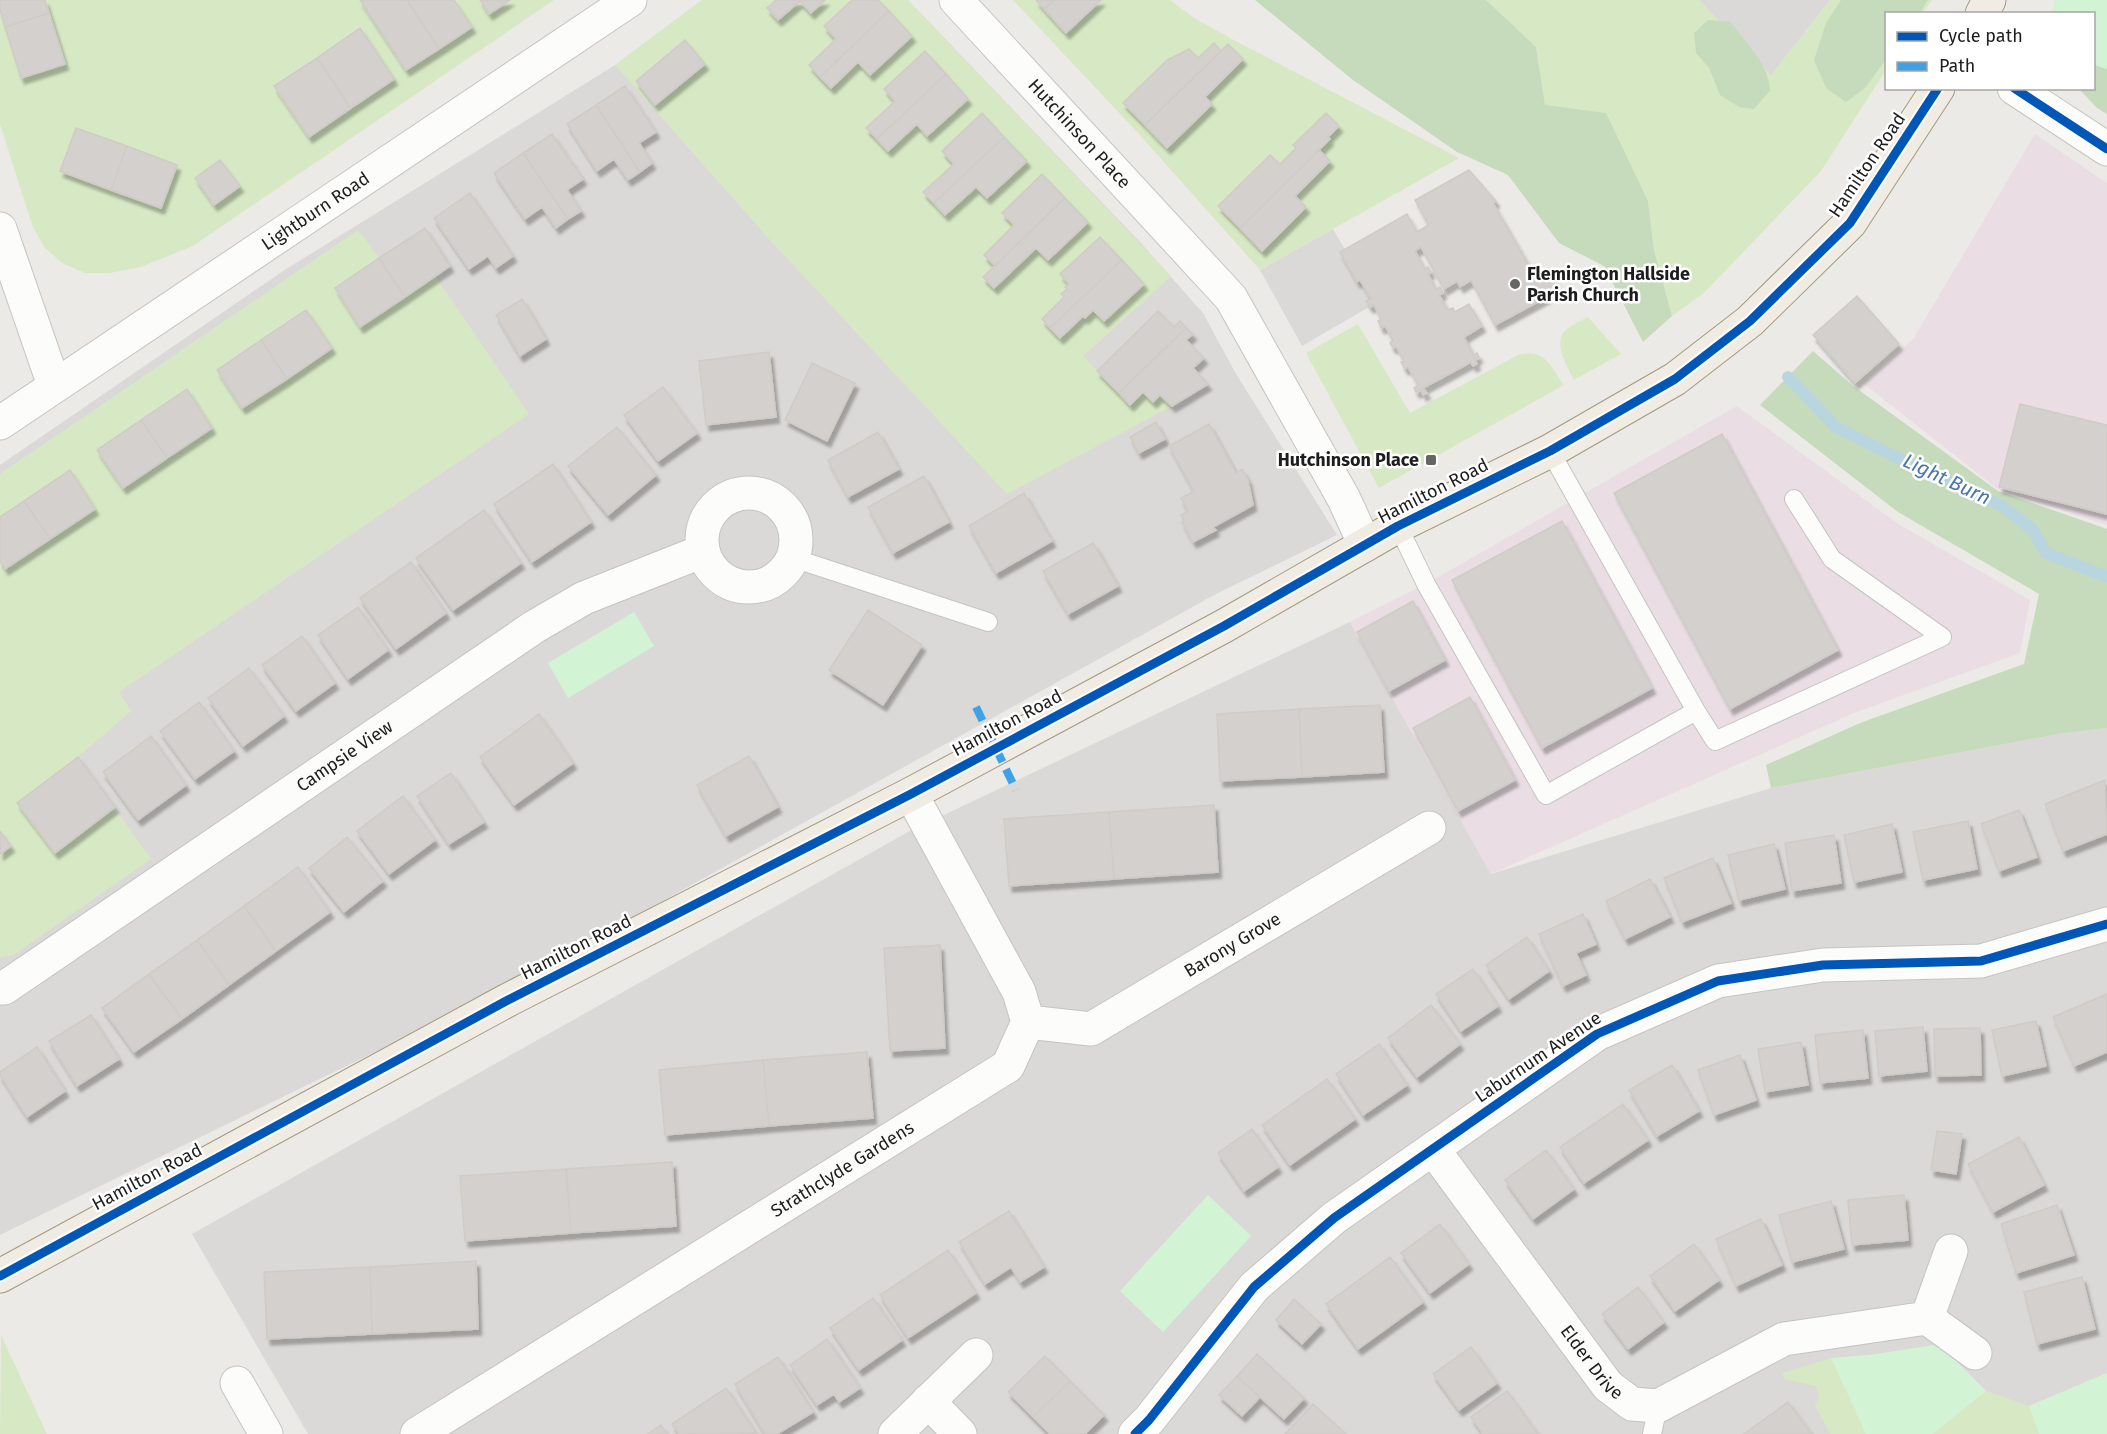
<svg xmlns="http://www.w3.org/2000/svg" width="2107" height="1434" font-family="'Fira Sans',sans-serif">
  <defs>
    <filter id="shadow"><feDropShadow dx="3.5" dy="6" stdDeviation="1.5" flood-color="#0004"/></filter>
  </defs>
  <rect width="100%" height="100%" fill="#eceae6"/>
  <path fill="#dbd9d7" d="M702,0H908L1140,242L1203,313L1235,372L1337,535L1216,594L502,990L0,1235V465L283,271L615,65Z
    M1350,622L1491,874L1771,788L2058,734L2107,728V1434H308L192,1234L908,832Z"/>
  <path fill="#eadee4" d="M2035,134L2107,183V525L1999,490L1864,384L1913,339Z
    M1737,406L1897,523L2030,600L2020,653L1854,713L1491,874L1350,622L1426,584Z"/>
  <path fill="#dad9d7" d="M1699,0H1830L1771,76Z
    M1333,229L1376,303L1302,346L1260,270Z
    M1413,783L1462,866L1120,1069L1080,1076L1044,1068L1059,975L1092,976Z
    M931,1061L986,1144L537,1434H355L809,1136L826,1160L889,1119L876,1098Z"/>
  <path fill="#d7e9c4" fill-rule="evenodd" d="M45,0H554L193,246L141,267L110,273H85L62,263L44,247L32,225L0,124V10L21,78L65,64ZM76,128L177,165L161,208L60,171Z
    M702,0H908L1171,276L1083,356L1130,405L1143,392L1160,395L1172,406L1007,494L770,240L615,65Z
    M1013,0H1170L1193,17L1232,39L1459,158L1260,270L1138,133Z
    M1486,0H1699L1771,75L1830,0H1932L1923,13L1886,14V70L1821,171L1703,294L1672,316L1654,250L1648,201L1545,105L1536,47Z
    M358,230L379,258L335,288L360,326L435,276L529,414L119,692L131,711L78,757L151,859L13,955L0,957V561L6,569L95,509L69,471L0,517V474ZM306,310L332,348L243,408L217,370ZM187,390L212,428L123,488L97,449Z
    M1588,317L1621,354L1574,380C1568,368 1554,346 1563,333C1568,327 1580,321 1588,317Z
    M1358,324L1410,413L1518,355C1545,348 1550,365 1564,385L1379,488L1306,353Z
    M1,1335L47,1434H0Z
    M1831,1358L1866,1434H1831L1815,1406L1819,1398L1816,1386L1785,1379L1782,1373Z
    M2107,1373V1434H1933L1986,1391L2029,1406Z"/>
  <path fill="#c5dbbb" d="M1255,0H1486L1536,47L1545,105L1606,113L1648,201L1654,250L1672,316L1643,342L1604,266L1559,243L1508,175L1457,152L1353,80Z
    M1841,0H1928L1920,13L1886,14V59L1865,88L1846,102L1826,88L1814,60L1826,23Z
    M2056,0H2107V114L2097,108L2079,89L2094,88V14H2052Z
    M1708,20L1730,22C1746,42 1769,64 1770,91L1754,109L1739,107L1720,95L1709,68L1696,53L1694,33Z
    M1813,351L1852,385L1998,491L2107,529V728L2058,734L1771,788L1766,765L1860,723L2024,664L2039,594L1898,512L1760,405Z"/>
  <path fill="#d3f3d5" d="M2056,0H2107V69L2094,65V14L2052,13Z
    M634,612L654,646L568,698L548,663Z
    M1208,1195L1251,1236L1163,1332L1120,1291Z
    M1934,1345L1949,1354L1986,1391L1933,1434H1866L1831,1358L1870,1355Z
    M2107,1373V1434H2039L2029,1406Z"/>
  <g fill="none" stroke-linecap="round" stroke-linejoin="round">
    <path stroke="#b9d6e0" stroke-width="12" d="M1788,377L1836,427L1914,466L2002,506L2032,529L2046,553L2107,577"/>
  </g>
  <path fill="#d3d0cd" stroke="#cfccc7" stroke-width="1.5" filter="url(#shadow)" d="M0,0H45L49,13L5,27L0,10Z
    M360,0H407L439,49L406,70Z
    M407,0H454L472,27L439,49Z
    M480,0H510L489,14Z
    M776,0H825L811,13L800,1L778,20L767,8Z
    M852,0H878L889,11L820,77L809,65L836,39L824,26Z
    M1036,0H1054L1044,9Z
    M1054,0H1101L1066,33L1044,9Z
    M889,11L912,36L870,75L858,62L831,88L820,77Z
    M49,13L65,64L21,78L5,27Z
    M360,28L394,79L351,108L317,58Z
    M685,40L705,64L655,105L636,81Z
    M1214,43L1221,51L1145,125L1123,103L1167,60L1189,49L1198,58Z
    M1228,44L1243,59L1205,97L1212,104L1167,148L1145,125Z
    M925,51L946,74L877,139L866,128L895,101L884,89Z
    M317,58L351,108L309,137L274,86Z
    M946,74L968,99L927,136L917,124L888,151L877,139Z
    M625,86L656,132L639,143L652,163L640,172L596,105Z
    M596,105L640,172L628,180L614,159L597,171L567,124Z
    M982,113L1004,137L934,203L923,192L954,164L942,151Z
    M1326,113L1339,126L1328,137L1330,139L1240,228L1218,206L1270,155L1280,164L1296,148L1293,145Z
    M76,128L127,146L111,190L60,171Z
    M552,134L583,179L567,190L581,211L568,219L523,153Z
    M1004,137L1027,161L987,198L976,187L945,215L934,203Z
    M127,146L177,165L161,208L111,190Z
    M1319,150L1330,161L1295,196L1306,207L1262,251L1240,228Z
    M523,153L568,219L556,228L542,207L525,219L494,173Z
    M220,160L240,186L214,205L195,178Z
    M1469,170L1496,201L1493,203L1535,276L1548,268L1558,287L1545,294L1547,297L1495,325L1471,280L1460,287L1457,281L1444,289L1421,247L1415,251L1425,269L1428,267L1431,272L1428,274L1436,289L1440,287L1443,293L1439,295L1448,310L1453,308L1455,312L1469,304L1482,326L1464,337L1473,355L1477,353L1479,357L1475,360L1477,364L1473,366L1471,362L1423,388L1427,393L1423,395L1421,390L1416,392L1414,388L1418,385L1408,367L1405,369L1401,362L1404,361L1396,346L1393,348L1390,343L1393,340L1385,326L1381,328L1378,321L1381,319L1374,305L1370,307L1366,301L1371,299L1360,280L1357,282L1340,252L1407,214L1417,232L1427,226L1428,224L1415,200Z
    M1042,174L1065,198L995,266L984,255L1014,225L1002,213Z
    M470,193L513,256L496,268L488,256L469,269L434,218Z
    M1065,198L1088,222L1048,260L1036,248L994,288L983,277Z
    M425,228L450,266L405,297L379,258Z
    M1100,237L1122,260L1050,328L1042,319L1064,297L1061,294L1067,289L1065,287L1069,284L1060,274Z
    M379,258L405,297L360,327L335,288Z
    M1122,260L1144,284L1104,321L1093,310L1085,318L1083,316L1060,338L1050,328Z
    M1857,296L1899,344L1855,383L1813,335Z
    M522,299L546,339L520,356L496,315Z
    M306,310L332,348L287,379L261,340Z
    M1158,311L1174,327L1180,321L1186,328L1119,393L1097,371Z
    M1186,328L1193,334L1186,340L1204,358L1193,368L1208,384L1172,406L1160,395L1153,402L1143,392L1130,405L1119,393Z
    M261,340L287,379L242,408L217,370Z
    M769,352L776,417L706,425L699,361Z
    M812,363L855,383L827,441L785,420Z
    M663,387L697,433L658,461L624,415Z
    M187,389L212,428L167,458L141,420Z
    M2020,404L2107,425V514L1999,487Z
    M141,420L167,458L123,488L97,450Z
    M1156,422L1165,439L1139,453L1130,437Z
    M1209,424L1236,473L1242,469L1248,480L1253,505L1213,527L1216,530L1193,542L1182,522L1184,521L1181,515L1188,511L1181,498L1194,491L1169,446Z
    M617,427L656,475L608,515L568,466Z
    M878,432L899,469L848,497L828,460Z
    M1722,434L1838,650L1730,709L1614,493Z
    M553,464L591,522L532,562L494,504Z
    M70,470L95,509L50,539L24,501Z
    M924,476L949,522L893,553L868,507Z
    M1024,493L1052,541L996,573L969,526Z
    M24,501L50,539L5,569L0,561V517Z
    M484,510L521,563L453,610L416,558Z
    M1562,521L1652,688L1542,748L1452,580Z
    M1093,543L1118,586L1068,614L1043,571Z
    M411,562L446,613L396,649L360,598Z
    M1413,601L1445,660L1389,691L1357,632Z
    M358,607L388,650L348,679L318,635Z
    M868,610L922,645L883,705L829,670Z
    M302,636L335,683L296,711L262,665Z
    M249,668L284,716L243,746L208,698Z
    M1470,697L1515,780L1458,811L1413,728Z
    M199,702L234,751L195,779L160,731Z
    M1380,705L1384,772L1302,777L1299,709Z
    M1299,709L1302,777L1220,781L1217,714Z
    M539,714L573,763L514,805L480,757Z
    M151,736L186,785L138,820L103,772Z
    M749,756L778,807L726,836L697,785Z
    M78,757L115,807L55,853L17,803Z
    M451,773L484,822L449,844L417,796Z
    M2105,780L2107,834L2063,851L2045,804Z
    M403,796L435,840L389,874L357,831Z
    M1214,805L1218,872L1114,879L1109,812Z
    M2019,810L2037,857L1999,871L1981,824Z
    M1109,812L1114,879L1009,886L1004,819Z
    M1968,821L1977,869L1923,880L1913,832Z
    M1892,824L1902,872L1854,882L1844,835Z
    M0,831L11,846L0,854Z
    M1834,835L1841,883L1792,891L1785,843Z
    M347,837L383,881L344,912L309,868Z
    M1774,844L1785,889L1739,900L1728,855Z
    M1713,858L1731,903L1682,922L1664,878Z
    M298,867L330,912L276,951L244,906Z
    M1650,879L1670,917L1625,939L1606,901Z
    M244,906L276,951L229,985L197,940Z
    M1583,914L1596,944L1576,953L1586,975L1563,986L1539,934Z
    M1527,937L1549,971L1509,999L1486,965Z
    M197,940L229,985L182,1019L149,974Z
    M940,945L945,1048L890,1051L884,948Z
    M1473,969L1498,1006L1461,1031L1436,994Z
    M149,974L182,1019L134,1052L102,1008Z
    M2107,994V1052L2074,1066L2053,1017Z
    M1431,1005L1460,1044L1417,1077L1388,1038Z
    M91,1015L119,1059L77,1086L49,1041Z
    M2036,1021L2046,1066L2002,1076L1992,1030Z
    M1923,1027L1927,1071L1879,1076L1875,1031Z
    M1980,1028L1981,1075L1935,1076L1934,1029Z
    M1863,1030L1868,1078L1820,1083L1815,1035Z
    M1801,1042L1808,1085L1765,1092L1758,1049Z
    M1379,1044L1407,1085L1363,1115L1336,1074Z
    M37,1047L65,1091L27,1117L0,1075V1072Z
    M867,1052L873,1118L769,1126L763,1060Z
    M1740,1055L1756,1100L1714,1115L1698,1070Z
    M763,1060L769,1126L665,1135L659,1070Z
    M1672,1065L1699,1111L1657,1136L1629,1090Z
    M1327,1079L1355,1119L1290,1165L1262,1125Z
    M1623,1104L1648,1140L1584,1183L1560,1147Z
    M1252,1129L1278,1167L1244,1191L1218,1153Z
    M1937,1131L1962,1134L1956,1174L1931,1170Z
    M2019,1137L2044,1185L1993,1212L1968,1164Z
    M1546,1150L1574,1189L1533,1219L1505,1180Z
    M672,1162L676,1226L571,1233L566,1169Z
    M566,1169L571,1233L465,1241L460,1176Z
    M1904,1195L1908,1240L1852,1245L1848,1200Z
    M1831,1201L1844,1249L1792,1262L1779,1215Z
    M2057,1205L2074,1255L2016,1273L2001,1224Z
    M1009,1211L1044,1267L1020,1282L1011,1267L985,1284L959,1242Z
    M1761,1219L1782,1265L1736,1286L1716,1239Z
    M1440,1224L1469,1264L1430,1293L1401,1253Z
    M1694,1244L1719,1280L1675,1311L1650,1276Z
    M948,1250L976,1293L908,1338L880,1295Z
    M1390,1257L1423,1302L1358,1349L1326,1304Z
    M476,1261L478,1329L372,1334L370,1267Z
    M370,1267L372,1334L267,1339L264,1272Z
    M2082,1277L2095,1329L2037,1344L2024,1292Z
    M1638,1287L1664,1322L1628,1349L1602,1314Z
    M873,1298L902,1340L859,1370L830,1328Z
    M1294,1299L1321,1324L1302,1344L1276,1320Z
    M827,1339L860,1388L839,1402L834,1394L817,1405L790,1365Z
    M1471,1347L1497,1383L1459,1410L1433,1374Z
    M1257,1354L1304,1398L1284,1419L1237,1376Z
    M1045,1356L1070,1381L1033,1417L1008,1392Z
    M778,1357L813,1412L777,1434H765L735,1384Z
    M1237,1376L1260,1397L1242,1416L1219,1395Z
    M1070,1381L1104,1415L1085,1434H1050L1033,1417Z
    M726,1388L756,1433L679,1434L672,1424Z
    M1507,1391L1538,1434H1483L1471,1417Z
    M1788,1402L1811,1433L1809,1434H1744Z
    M1313,1404L1346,1434H1285Z
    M661,1425L667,1434H648Z"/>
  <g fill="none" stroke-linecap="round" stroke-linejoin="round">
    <g stroke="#c4c4c2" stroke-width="20">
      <path id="lane" d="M1398,526L1426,584L1546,795L1696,711L1550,451
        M793,558L988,622
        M1696,711L1715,741L1942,637L1832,559L1794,499
        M1652,1434L1658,1406"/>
    </g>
    <g stroke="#c4c4c2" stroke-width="35">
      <g id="street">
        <path id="s1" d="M956,0L1231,298L1344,499L1365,545"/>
        <path d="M2014,88L2107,149"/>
        <path d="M0,229L54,385"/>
        <path id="s2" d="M0,423L630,0"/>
        <circle cx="749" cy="540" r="47"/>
        <path id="s3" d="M0,988H4L534,627L584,598L703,551"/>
        <path id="s4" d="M1028,1022L1091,1029L1429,828"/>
        <path id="s5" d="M1433,1149L1608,1386L1632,1404L1658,1406L1784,1339L1927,1318"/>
        <path d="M1951,1251L1927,1318L1975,1353"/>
        <path d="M237,1383L266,1434"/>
        <path d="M928,1401L960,1434"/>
        <path id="s6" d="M417,1434L1008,1066L1028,1022L1019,992L911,794"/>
        <path d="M895,1434L976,1355"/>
        <path d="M1135,1434L1149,1420L1254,1287L1334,1218L1597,1034L1718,981L1823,965L1981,961L2107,924"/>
      </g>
    </g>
    <g stroke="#a29982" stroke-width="35">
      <path id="primary" d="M1982,14L1989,0
        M0,1276L508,1000L911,794L1224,626L1398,526L1550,451L1675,379L1750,321L1850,223L1938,88"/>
    </g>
    <use href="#lane" stroke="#fcfcfb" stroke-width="18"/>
    <use href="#street" stroke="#fcfcfb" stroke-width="33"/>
    <use href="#primary" stroke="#f0ece4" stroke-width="33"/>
    <path stroke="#3da2ea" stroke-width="8" stroke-dasharray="15 8" stroke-linecap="butt" d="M976,707L1016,790"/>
    <g stroke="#fff" stroke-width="13">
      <path id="cycleway" d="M2014,88L2107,149
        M0,1276L508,1000L911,794L1224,626L1398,526L1550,451L1675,379L1750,321L1850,223L1938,88
        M1135,1434L1149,1420L1254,1287L1334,1218L1597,1034L1718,981L1823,965L1981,961L2107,924"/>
    </g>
    <use href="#cycleway" stroke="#0057b8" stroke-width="9"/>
  </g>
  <g fill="#656563" stroke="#fff" stroke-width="2">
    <circle cx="1515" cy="284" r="6"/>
    <rect x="1425" y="454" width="12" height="12" rx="3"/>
  </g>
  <g text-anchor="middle" stroke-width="5" stroke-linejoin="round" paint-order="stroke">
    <g font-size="18" fill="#1d1d1d" stroke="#fff">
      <text dy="6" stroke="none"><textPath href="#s1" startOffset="182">Hutchinson Place</textPath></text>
      <text transform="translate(1867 165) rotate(-56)" y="6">Hamilton Road</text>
      <text dy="6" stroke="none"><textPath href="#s2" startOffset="380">Lightburn Road</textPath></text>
      <text transform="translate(1433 491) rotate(-27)" y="6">Hamilton Road</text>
      <text transform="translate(1007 723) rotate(-28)" y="6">Hamilton Road</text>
      <text dy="6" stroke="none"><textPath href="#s3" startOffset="416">Campsie View</textPath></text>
      <text dy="6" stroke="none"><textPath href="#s4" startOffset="228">Barony Grove</textPath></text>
      <text transform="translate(576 947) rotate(-27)" y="6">Hamilton Road</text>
      <text transform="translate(1538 1057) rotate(-34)" y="6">Laburnum Avenue</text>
      <text dy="6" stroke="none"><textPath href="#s6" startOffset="501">Strathclyde Gardens</textPath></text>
      <text transform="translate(147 1177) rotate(-28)" y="6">Hamilton Road</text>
      <text dy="6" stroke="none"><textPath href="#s5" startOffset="266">Elder Drive</textPath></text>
    </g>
    <g font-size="18" font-weight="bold" fill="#1d1d1d" stroke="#fff" text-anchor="start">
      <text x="1527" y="280">Flemington Hallside<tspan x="1527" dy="21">Parish Church</tspan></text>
      <text x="1419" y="466" text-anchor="end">Hutchinson Place</text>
    </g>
    <g font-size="20" font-style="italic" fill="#4976ad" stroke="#fff">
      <text transform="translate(1947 479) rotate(25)" y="7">Light Burn</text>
    </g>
  </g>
  <rect x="1885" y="12" width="210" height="78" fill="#ffffff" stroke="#a5a5a5" stroke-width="1.5"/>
  <rect x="1897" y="32" width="30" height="9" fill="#0057b8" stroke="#a5a5a5" stroke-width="1.5"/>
  <text x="1939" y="42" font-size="18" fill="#1d1d1d">Cycle path</text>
  <rect x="1897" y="62" width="30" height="9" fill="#3da2ea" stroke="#a5a5a5" stroke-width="1.5"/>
  <text x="1939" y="72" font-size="18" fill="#1d1d1d">Path</text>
</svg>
